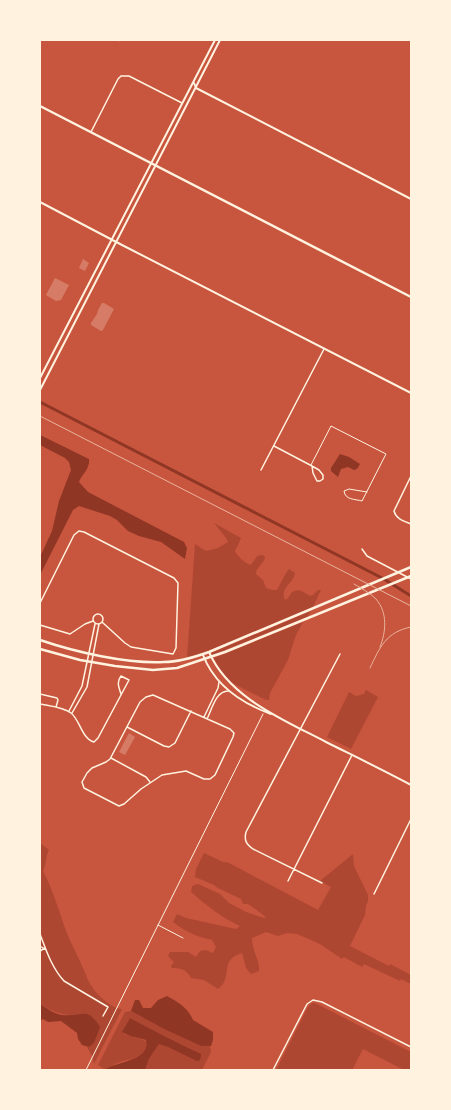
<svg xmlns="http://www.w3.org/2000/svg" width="451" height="1110" font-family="Commissioner,sans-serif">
  <rect width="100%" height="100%" fill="#c8553d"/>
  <path fill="#ae4732" d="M214,523L241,538L239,543L235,551C238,557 244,562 250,565C255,562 255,554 263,555L265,557C264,564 256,567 256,574L263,580L266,588L272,590H277L286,573L289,569L295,573C293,584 282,585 284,598L286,600L288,598L292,592C302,588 301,592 310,596L313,595L318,590H321L313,607L208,651L187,658L195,544L206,551L218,548L228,542L226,538Z
    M311,611L307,617L212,655L211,653Z
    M303,622L296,635L288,660L270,693L269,700H266L232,683L221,672L214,658Z
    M366,690L378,697L351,749L327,737L349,692L356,696L364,694Z
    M40,843L49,850C45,858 47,863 43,871C53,890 59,911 66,931C71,944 78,956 83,968C85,972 86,976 88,980C93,991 109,1008 122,1009L94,1064L92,1056L87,1047H89L80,1014C64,1017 54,1012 40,1004Z
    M204,853L223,862H227L318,910L331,887L320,881L353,854L354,866L368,895V901L366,906L365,915L350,946L389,966L390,964L411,975V984L401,979L400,981L364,964L362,967L344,957L342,959L320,944L297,934L287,933L278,936L266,932L252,938C252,951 260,960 259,971L251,974L246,968L242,953C218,960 234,978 218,989L204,980L191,978C187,970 181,968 172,968L171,966L174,962L168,956L170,952H188L196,957L200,951L206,950L213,953L216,947L212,940C195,936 186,932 173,922L177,914L186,918L236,929L240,926C222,918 206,905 191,892L192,886L198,884L220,894L229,903L246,912L264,918L266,917L248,904H243L241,899L218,888L214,885L195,877L196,869Z
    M312,1003H315L411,1052V1070H404L363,1049L352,1070H276L308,1007Z
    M131,1011L164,1029L201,1046H210L211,1052L202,1070H145L149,1059L159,1044H162L181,1053L195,1051L166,1037L130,1018L125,1027L124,1034L146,1041C150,1059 131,1058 120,1062C114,1064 110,1067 104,1069L98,1065L125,1012Z"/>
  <path fill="#8f3625" d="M40,435L89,459C90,469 82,474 79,482L88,492L184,542L187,548L185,559L161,542L139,536L128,531L117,520L110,516L79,506L73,510L40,575V557L52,531L59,501L71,470L69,462L65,458L40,445Z
    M340,454L349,457L360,464L357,469L354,470L348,467L341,469L338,477L331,471V468Z
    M167,996C178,1002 188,1008 193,1020L213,1032V1040L211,1046H201L164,1029L131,1011L135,1000H139L143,1008H151L158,1000Z
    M40,1004C46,1008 55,1014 62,1015C83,1017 87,1006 100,1027L94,1043L89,1047L82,1045L78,1039L77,1033L61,1021L48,1022L43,1019L40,1021Z
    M130,1018L166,1037L201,1054V1056L200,1060L197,1061L168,1047L159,1044L149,1059L145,1070H104C115,1061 151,1062 146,1040L130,1036L122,1032Z"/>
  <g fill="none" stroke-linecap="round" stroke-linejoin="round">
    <path stroke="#8f3625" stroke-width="3" d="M40,402L384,579L411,596"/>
  </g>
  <path fill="#d67c66" d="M83,259L89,263L85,271L79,268Z
    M55,278L69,285L61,300L56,301L46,295Z
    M102,303H104L114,309L103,330L101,331L91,325V323L97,314L98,310Z
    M129,733L135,737L125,755L119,752Z"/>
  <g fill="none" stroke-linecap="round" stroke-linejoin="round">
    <path stroke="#fff3e0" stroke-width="1" d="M158,925L183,938
      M86,1070L263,714"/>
    <path stroke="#fff3e0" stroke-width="1" d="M117,40L119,41L120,40
      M311,465L331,426L386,454L362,501C355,499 345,500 344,491L349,489L367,492"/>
    <path stroke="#fff3e0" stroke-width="1.5" d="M91,132L118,79L121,76H129L182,103
      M274,446L312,466
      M312,466L319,470L323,475V479L320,481H317L313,473Z
      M261,470L324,349
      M411,476L394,511C396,519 404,521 411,524
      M362,549L367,556L411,579
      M40,603L74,535L79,531L84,532L174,578L178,583L176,648L173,654L131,647L125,643L102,622
      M93 619a5 5 0 1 1 10 0a5 5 0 1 1-10 0Z
      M40,625L70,634L85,624L93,621
      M40,694L57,698L58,700L56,707
      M153,695L230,729L234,733L233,737L215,775L210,779H204L186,771L162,775L141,789L124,804L119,806L84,788L82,782L87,773L92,768L106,762L110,759L140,702L146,697Z
      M40,704C49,706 63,707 71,713C80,720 82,739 94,742L98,738L129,680L121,676C116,683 119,687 121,694
      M69,711L82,686L95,624
      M72,713L87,687L99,624
      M204,717L218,688L219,682
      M207,719C212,709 216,690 229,691
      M127,727L164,746L169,747L175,743L191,711
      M111,758L146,777L150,782
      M288,881L352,755
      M322,883L253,849C246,844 244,840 246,832L340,654
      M374,894L411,819
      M40,934C46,950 52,968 64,981L108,1007L103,1016
      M40,946L43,948
      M40,951L45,948
      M273,1070L307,1004L313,1000L322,1002L411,1047"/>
    <path stroke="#fff3e0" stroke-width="2" d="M194,83L196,88L411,199
      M40,202L122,245L411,393
      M40,378L215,40
      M40,390L220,40
      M209,652C229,698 284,720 326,742C354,756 383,770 411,785
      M203,655C215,686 241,703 271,714"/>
    <path stroke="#fff3e0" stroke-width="2.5" d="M40,640C75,652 127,664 164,662C179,662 195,657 209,652L411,567
      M40,649L80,660L115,666L153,670L177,668L225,652L411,576"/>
    <path stroke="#fff3e0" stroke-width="2.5" d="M40,106L411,297"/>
    <path stroke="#e9b49f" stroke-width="1" d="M40,416L411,606
      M354,584C361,588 370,593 376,599C388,613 386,632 380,647
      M370,668C380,647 386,632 411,627"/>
  </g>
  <rect width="451" height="1110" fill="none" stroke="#fff3e0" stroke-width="82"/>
</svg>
